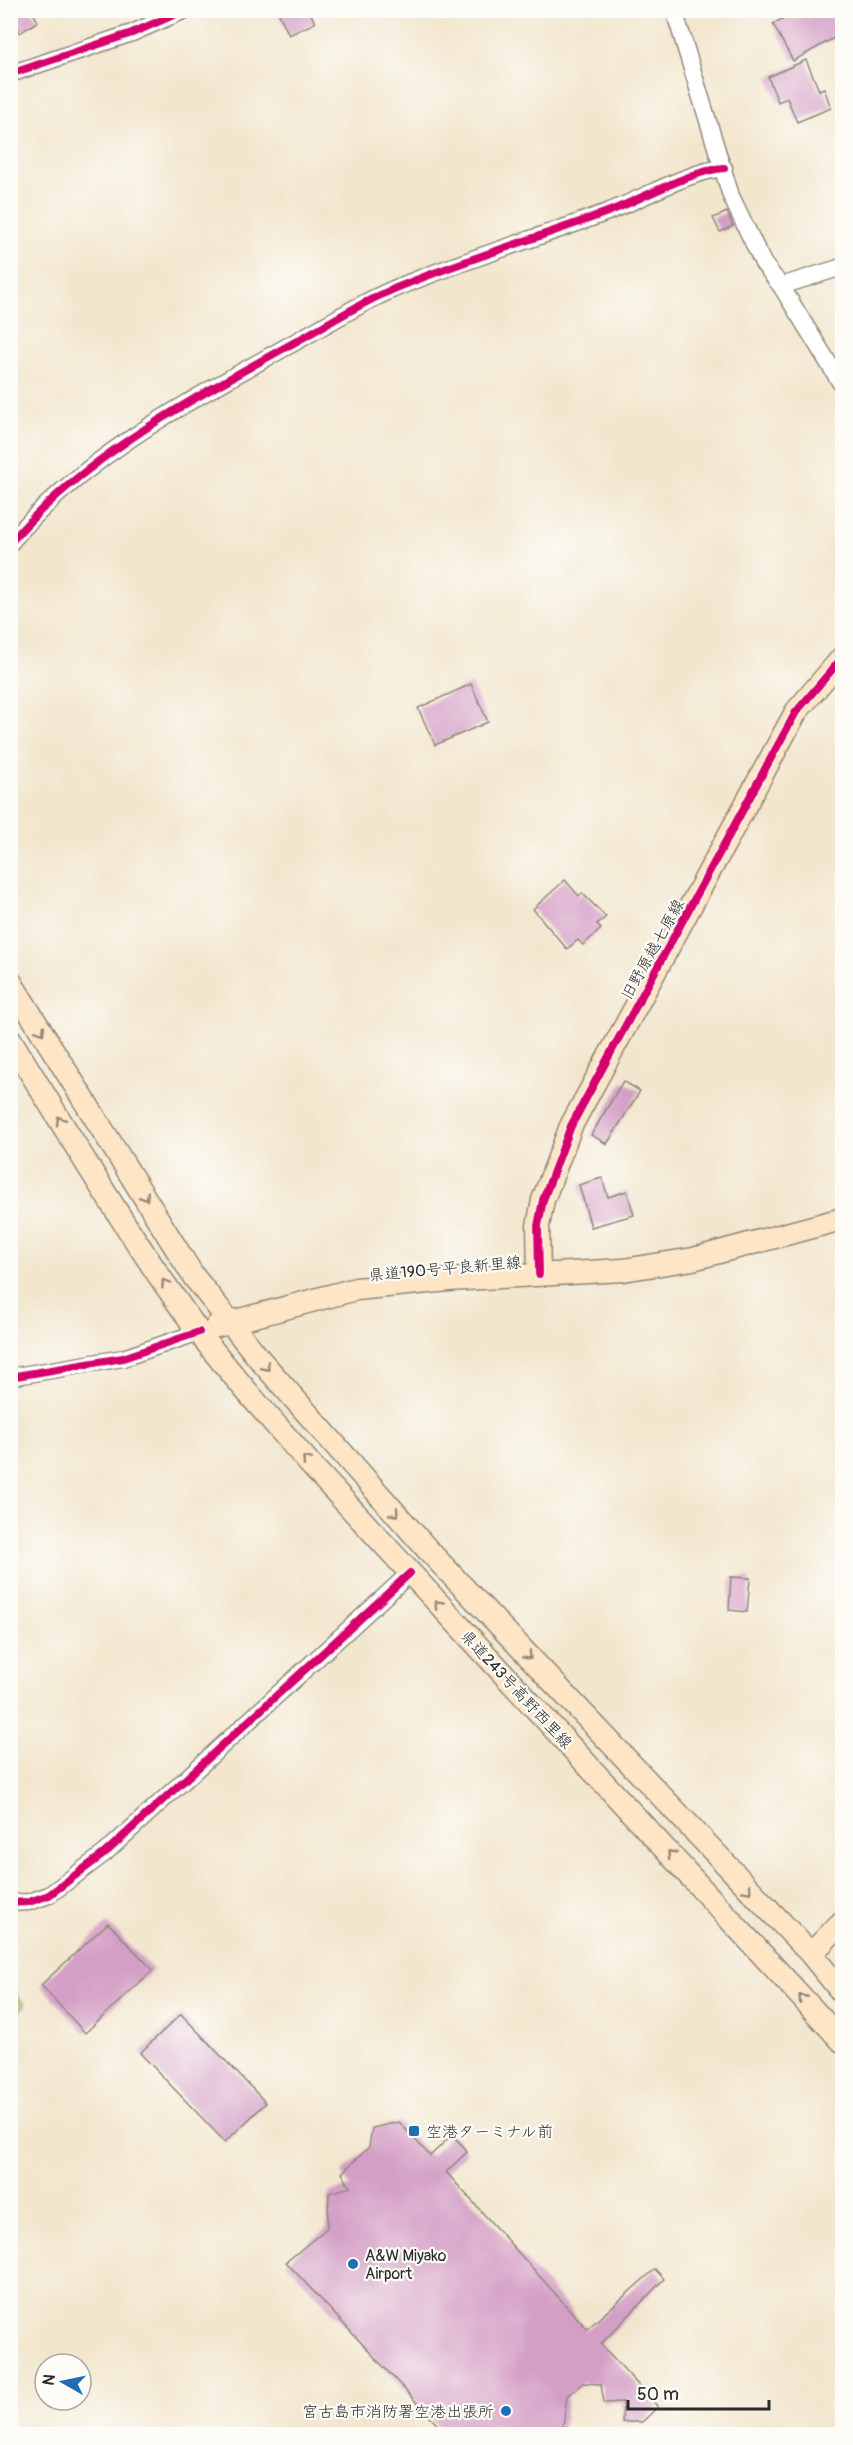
<svg xmlns="http://www.w3.org/2000/svg" width="853" height="2445" font-family="Pangolin,'Klee One',sans-serif">
  <rect width="100%" height="100%" fill="#fdfcf7"/>
  <filter id="ink" filterUnits="userSpaceOnUse"><feTurbulence type="fractalNoise" baseFrequency=".0167" numOctaves="2"/><feDisplacementMap in="SourceGraphic" scale="12" xChannelSelector="R" yChannelSelector="G"/><feConvolveMatrix kernelMatrix="1 2 1 2 8 2 1 2 1" color-interpolation-filters="sRGB"/></filter>
  <filter id="wash" filterUnits="userSpaceOnUse"><feTurbulence type="fractalNoise" baseFrequency=".008" numOctaves="4" result="noise"/><feDisplacementMap in="SourceGraphic" scale="24" xChannelSelector="R" yChannelSelector="G"/><feGaussianBlur stdDeviation="1.35" result="paint"/><feColorMatrix in="noise" values="0 0 0 0 0 0 0 0 0 0 0 0 0 0 0 0 0 1.4 0 .05"/><feComposite in="paint" operator="in"/></filter>
  <g filter="url(#wash)">
    <rect width="100%" height="100%" fill="#f2e6cd"/>
    <path fill="#b2c163" stroke="#6e7647" stroke-width="1.5" d="M11,1988L25,2005L11,2020H10Z"/>
    <g id="blocks">
      <path fill="#d49fc6" d="M10,10H31L38,21L20,33L10,19Z
        M277,10H309L315,23L289,35Z
        M798,10H843V33L793,61L773,24Z
        M806,60L819,90L824,88L831,108L797,122L787,98L778,102L768,77Z
        M727,212L733,226L720,232L713,218Z
        M471,684L488,722L435,745L418,708Z
        M565,880L579,896L582,893L606,917L597,924L601,929L583,945L578,940L567,949L533,909Z
        M623,1081L640,1091L607,1144L591,1135Z
        M602,1178L608,1197L627,1191L634,1215L591,1227L579,1185Z
        M731,1577L750,1578L747,1612L729,1610Z
        M108,1923L153,1970L85,2033L41,1985Z
        M181,2014L266,2103L225,2142L140,2053Z
        M399,2122L430,2156L452,2135L464,2147L467,2152L446,2172L587,2329L655,2269L664,2279L601,2344L658,2407L642,2422H622L623,2402L604,2403L601,2384L583,2383L567,2396L562,2434H446L286,2262L327,2228L329,2193L350,2187L342,2173L369,2147L372,2128Z"/>
    </g>
  </g>
  <g filter="url(#ink)">
    <use href="#blocks" fill-opacity="0" stroke="#8e887c" stroke-width="1.5"/>
    <g fill="none" stroke-linecap="round" stroke-linejoin="round">
      <g stroke="#8e887c" stroke-width="19">
        <path id="street" d="M674,10L731,196L763,263L781,286L842,385
          M10,74L132,33L185,10
          M781,286L842,267
          M10,543C84,456 188,402 286,347C325,326 364,300 406,284C470,258 537,238 602,214C639,201 688,171 724,168
          M10,1377L123,1358L199,1332
          M10,1903L29,1902L49,1895L105,1853L410,1573"/>
      </g>
      <g stroke="#8e887c" stroke-width="25">
        <path id="secondary" d="M10,981L194,1277L261,1361L428,1550L811,1954L842,1992
          M10,1039C71,1138 130,1238 198,1331C233,1378 272,1420 310,1464L842,2041
          M539,1274L538,1226L543,1200L571,1126L796,712L842,658
          M217,1326L356,1289L449,1280L623,1270L693,1259L842,1219
          M811,1954L842,1922"/>
      </g>
      <use href="#street" stroke="#fff" stroke-width="16"/>
      <use href="#secondary" stroke="#fde5c5" stroke-width="22"/>
      <g stroke="#fdfcf7" stroke-width="11">
        <path id="cycleway" d="M10,74L132,33L185,10
          M10,543C84,456 188,402 286,347C325,326 364,300 406,284C470,258 537,238 602,214C639,201 688,171 724,168
          M539,1274L538,1226L543,1200L571,1126L796,712L842,658
          M10,1377L123,1358L199,1332
          M10,1903L29,1902L49,1895L105,1853L410,1573"/>
      </g>
      <use href="#cycleway" stroke="#d6006c" stroke-width="8"/>
    </g>
    <defs><path id="oneway-chevron" d="M-2-3.5L2.5 0L-2 3.5" fill="none" stroke-width="1.6" stroke-linecap="round" stroke-linejoin="round" transform="scale(1.5)"/></defs>
    <g stroke="#948878">
      <use href="#oneway-chevron" transform="translate(41 1031) rotate(58)"/>
      <use href="#oneway-chevron" transform="translate(60 1120) rotate(-121)"/>
      <use href="#oneway-chevron" transform="translate(145 1197) rotate(58)"/>
      <use href="#oneway-chevron" transform="translate(165 1283) rotate(-124)"/>
      <use href="#oneway-chevron" transform="translate(266 1367) rotate(49)"/>
      <use href="#oneway-chevron" transform="translate(306 1460) rotate(-131)"/>
      <use href="#oneway-chevron" transform="translate(395 1513) rotate(48)"/>
      <use href="#oneway-chevron" transform="translate(438 1604) rotate(-133)"/>
      <use href="#oneway-chevron" transform="translate(528 1656) rotate(47)"/>
      <use href="#oneway-chevron" transform="translate(671 1854) rotate(-133)"/>
      <use href="#oneway-chevron" transform="translate(748 1890) rotate(47)"/>
      <use href="#oneway-chevron" transform="translate(802 1998) rotate(-132)"/>
    </g>
  </g>
  <g fill="#1f6fb2" stroke="#fdfcf7" stroke-width="2">
    <rect x="408" y="2125" width="12" height="12" rx="3"/>
    <circle cx="353" cy="2264" r="6"/>
    <circle cx="506" cy="2411" r="6"/>
  </g>
  <g text-anchor="middle" stroke-width="4.5" stroke-linejoin="round" paint-order="stroke">
    <g font-size="16" fill="#2b2b2b" stroke="#fdfcf7">
      <text transform="translate(652 949) rotate(-61)" y="6">旧野原越七原線</text>
      <text transform="translate(445 1268) rotate(-5)" y="6">県道190号平良新里線</text>
      <text transform="translate(517 1689) rotate(47)" y="6">県道243号高野西里線</text>
    </g>
    <g font-size="16" fill="#2b2b2b" stroke="#fdfcf7" text-anchor="start">
      <text x="426" y="2137">空港ターミナル前</text>
      <text x="365" y="2261">A&amp;W Miyako<tspan x="365" dy="18">Airport</tspan></text>
      <text x="494" y="2417" text-anchor="end">宮古島市消防署空港出張所</text>
    </g>
  </g>
  <rect width="853" height="2445" fill="none" stroke="#fdfcf7" stroke-width="36"/>
  <g transform="translate(63 2382) rotate(279)"><circle r="28" fill="#fdfcf7" stroke="#a9a8a5" stroke-width="1.5"/>
  <path d="M0-4.5L10 22L0 15L-10 22Z" fill="#1f6fb2"/>
  <text y="-9" font-size="16" font-weight="bold" text-anchor="middle" fill="#2b2b2b">N</text>
  </g>
  <path d="M628 2400v9h141v-9" fill="none" stroke="#2b2b2b" stroke-width="3"/>
  <text x="637" y="2400" font-size="18" fill="#2b2b2b" stroke="#fdfcf7" stroke-width="4.5" paint-order="stroke">50 m</text>
</svg>
